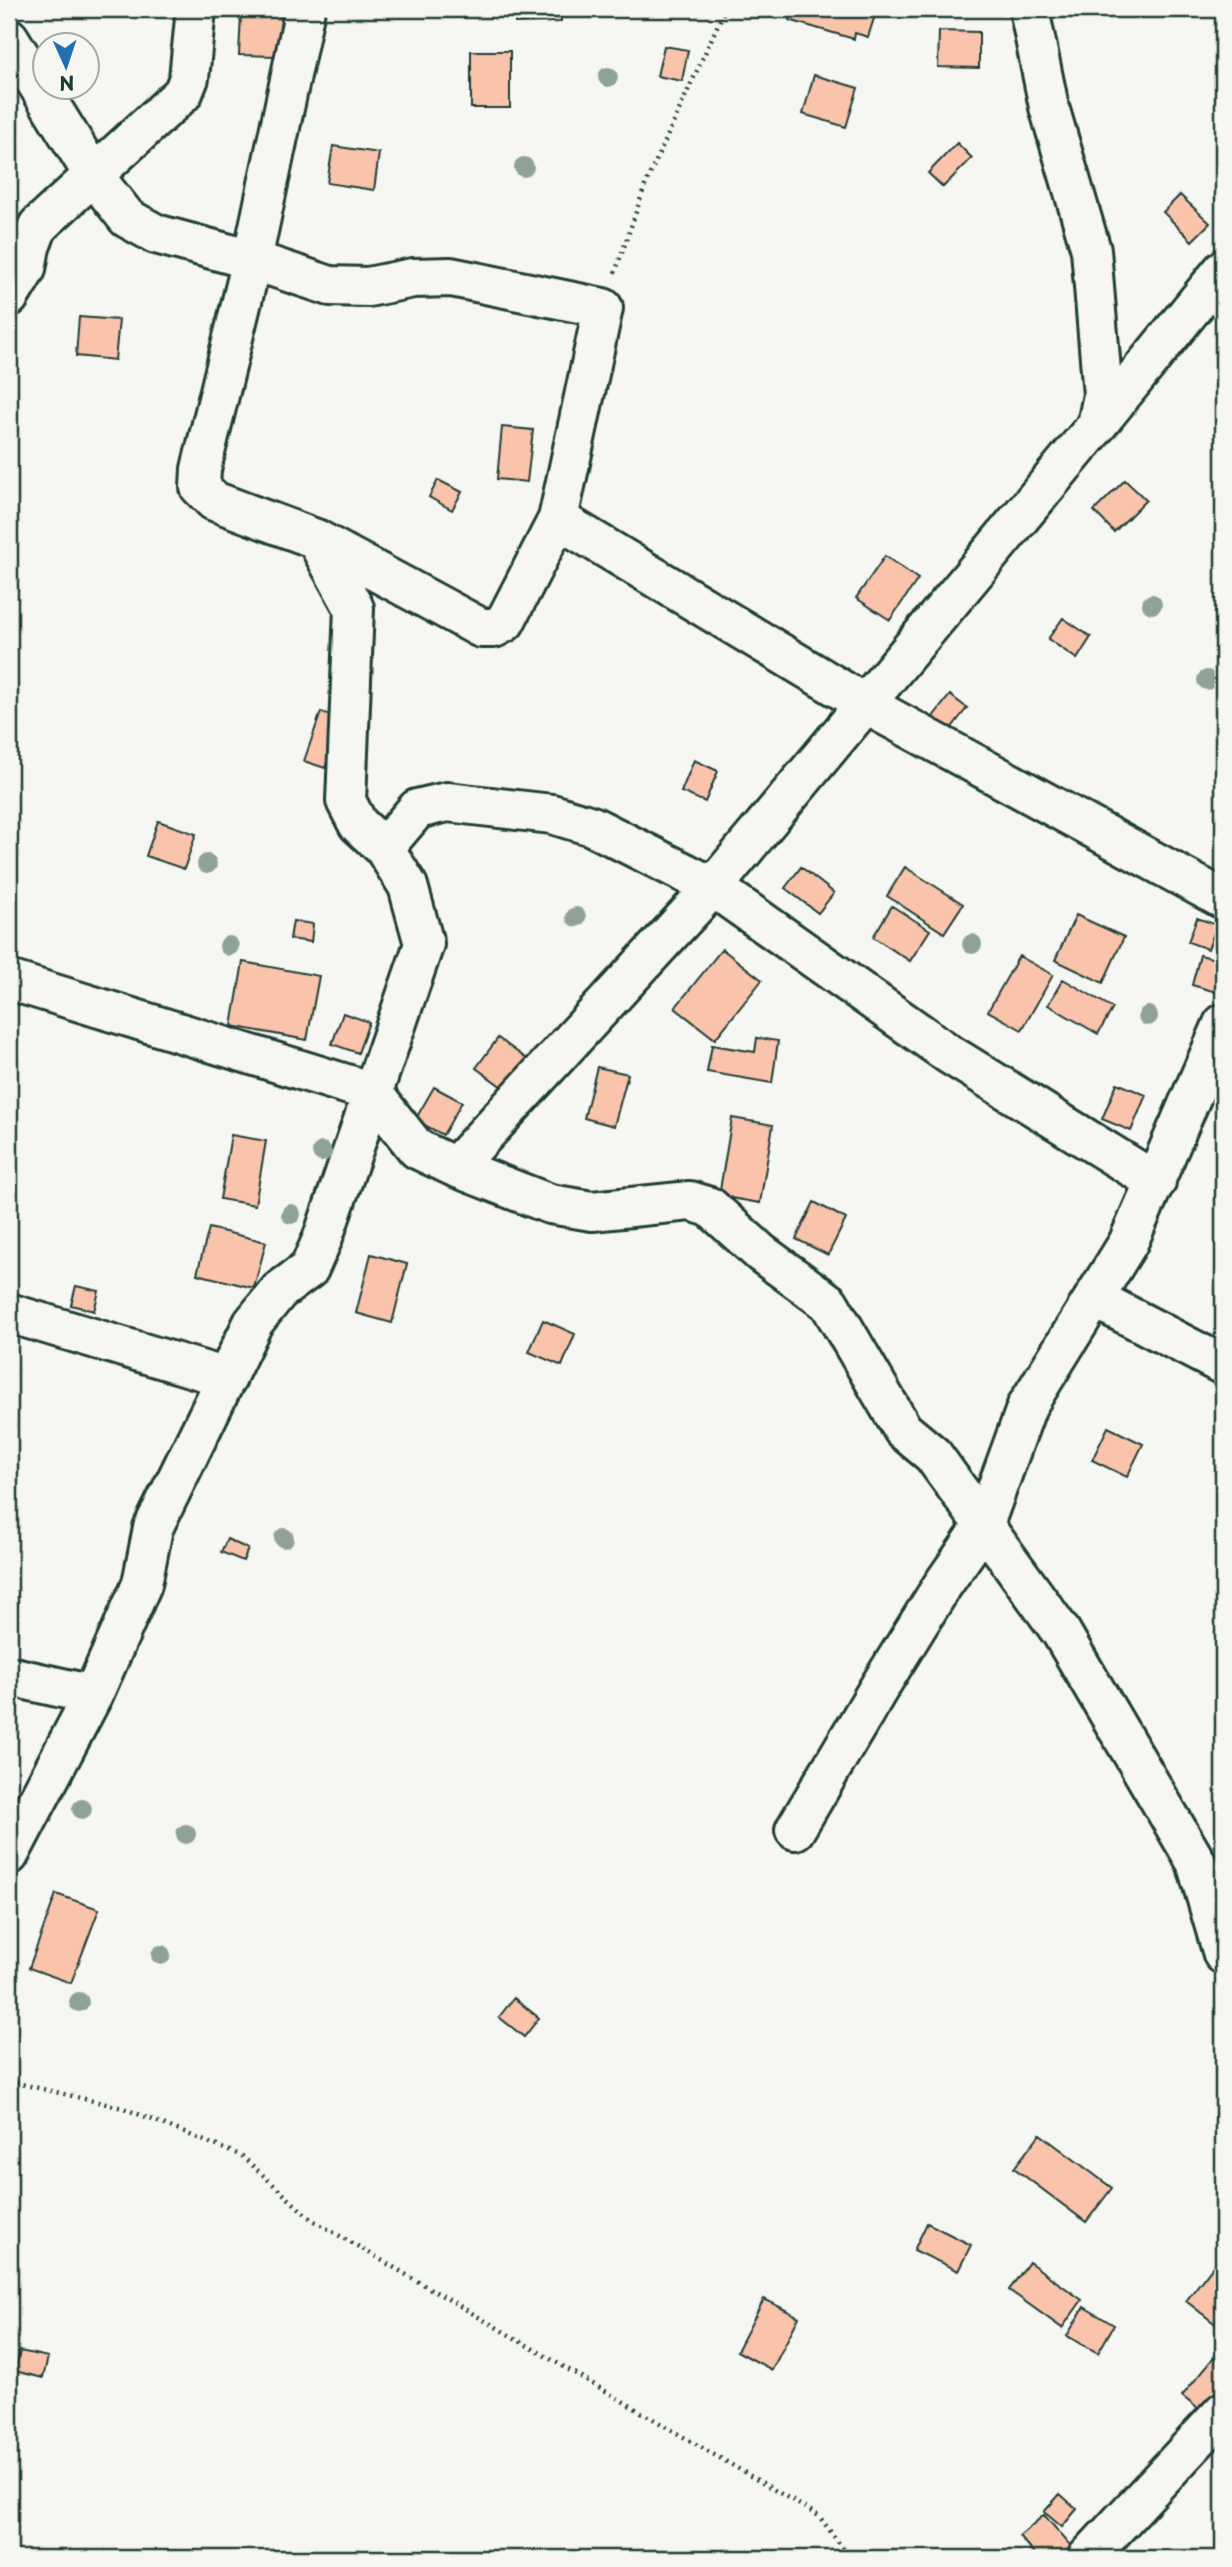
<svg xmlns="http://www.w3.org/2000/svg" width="1232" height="2567" font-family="'Playpen Sans',sans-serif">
  <rect width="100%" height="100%" fill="#f6f6f2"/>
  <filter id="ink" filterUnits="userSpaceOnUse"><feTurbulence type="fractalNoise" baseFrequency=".0143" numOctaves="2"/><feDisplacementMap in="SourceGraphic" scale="14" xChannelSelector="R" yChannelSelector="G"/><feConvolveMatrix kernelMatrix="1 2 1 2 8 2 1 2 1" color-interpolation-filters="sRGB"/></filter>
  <g filter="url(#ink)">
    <path fill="#f9c4ab" stroke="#1f3d34" stroke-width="2" d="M515,9H561V22L515,23Z
      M793,9H877L868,37L855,33L854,39L789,20Z
      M241,14L281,16L280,56L239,55Z
      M939,31L979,32V68L938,67Z
      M664,46L688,50L682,81L657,76Z
      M471,51H510V108H471Z
      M814,75L858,88L846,127L803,114Z
      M957,143L972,158L943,187L928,173Z
      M333,146L379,153L374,190L327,183Z
      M1180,195L1210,223L1192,241L1163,212Z
      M79,317L119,320L115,360L76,356Z
      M502,427L533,430L527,482L497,479Z
      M438,480L462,492L452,510L429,497Z
      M1125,480L1146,500L1114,532L1094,511Z
      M885,556L918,579L890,620L856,598Z
      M1063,618L1091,637L1077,659L1048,639Z
      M950,695L967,708L949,731L932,718Z
      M321,712L342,719L325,768L304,761Z
      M694,760L718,771L705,802L681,792Z
      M158,821L196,834L184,869L146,856Z
      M801,867L834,893L818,913L785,888Z
      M905,867L963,904L944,933L887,896Z
      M892,906L930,930L910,961L873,937Z
      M1076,915L1124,937L1103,983L1055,960Z
      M1197,918L1217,925L1208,949L1188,942Z
      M293,921L313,924L311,942L290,939Z
      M722,949L762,980L715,1039L675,1008Z
      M1200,955L1223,961V994L1192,985Z
      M1019,956L1053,975L1022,1030L988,1011Z
      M243,962L319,976L307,1040L232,1026Z
      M1063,979L1113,1008L1098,1034L1048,1005Z
      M343,1013L369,1022L358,1053L332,1044Z
      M498,1038L531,1062L509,1092L476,1068Z
      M757,1038L778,1041L772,1083L707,1072L712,1045L755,1052Z
      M597,1067L628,1074L614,1126L584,1118Z
      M1117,1083L1146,1095L1131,1131L1102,1119Z
      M434,1087L462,1102L443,1135L415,1120Z
      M732,1118L773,1125L760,1203L719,1196Z
      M231,1135L266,1141L255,1205L220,1199Z
      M814,1202L846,1219L828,1255L796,1239Z
      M209,1228L266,1242L254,1288L197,1274Z
      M371,1254L407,1264L392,1323L356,1313Z
      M76,1286L99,1291L94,1311L71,1305Z
      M543,1320L575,1334L562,1366L529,1352Z
      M1108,1427L1143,1444L1127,1477L1092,1460Z
      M227,1539L248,1549L243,1561L221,1552Z
      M56,1894L99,1909L71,1983L29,1968Z
      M514,1998L539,2018L524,2037L499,2017Z
      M1040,2134L1112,2188L1086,2222L1014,2168Z
      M927,2223L971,2245L958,2271L914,2250Z
      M1223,2253V2330L1186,2301Z
      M1029,2262L1082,2300L1062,2328L1009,2290Z
      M764,2299L799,2317L772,2370L737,2351Z
      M1084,2307L1114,2325L1098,2353L1067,2336Z
      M20,2351L48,2357L43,2378L15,2371Z
      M1214,2357L1223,2364V2406L1212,2420L1182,2396Z
      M1060,2494L1077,2509L1062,2527L1044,2512Z
      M1044,2515L1076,2552L1069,2558H1038L1019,2536Z"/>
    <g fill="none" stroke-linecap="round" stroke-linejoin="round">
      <g stroke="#1f3d34" stroke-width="44">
        <path id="street" d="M1029,9L1049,107L1091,250L1103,395L1097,425
          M9,38L94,176L127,218L156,234L252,260L330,286L368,287L413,278L451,277L603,308L558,519L505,622L494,628H481L316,539L214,501L200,487L201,469L252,260L305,9
          M9,297L26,269L30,247L38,226L183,93L189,78L196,9
          M558,519L865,704L1223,899
          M384,848L417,809L447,802L552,814L592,826L713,887L949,1054L1156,1182
          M9,980L372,1092L417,1149L455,1167L550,1204L592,1211L690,1201L710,1207L761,1253L829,1303L903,1430L933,1455L1061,1632L1196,1862L1223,1954
          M455,1167L713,887L1097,425L1223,270
          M1094,1298L1223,1365
          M9,1313L227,1378
          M9,1676L93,1695
          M795,1830L880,1686L942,1586L983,1527L1027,1406L1128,1243L1223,1024
          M9,1855L93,1695L142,1584L153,1528L253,1323L279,1291L309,1269L322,1240L424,944L408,886L384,848L358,824L346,801L354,608L316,539
          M1087,2558L1223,2412"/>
      </g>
      <path stroke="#1f3d34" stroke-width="4.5" stroke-dasharray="2 5" stroke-linecap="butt" d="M615,273L646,183L725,9
        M9,2081L123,2108L242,2156L311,2219L819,2516L850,2558"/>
      <use href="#street" stroke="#f6f6f2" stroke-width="38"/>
    </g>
    <g fill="#8ea297">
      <circle cx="608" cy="77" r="10"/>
      <circle cx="524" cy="167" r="10"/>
      <circle cx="1152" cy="604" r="10"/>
      <circle cx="1207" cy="680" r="10"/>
      <circle cx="207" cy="864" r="10"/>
      <circle cx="576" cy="917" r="10"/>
      <circle cx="972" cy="944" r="10"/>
      <circle cx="229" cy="946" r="10"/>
      <circle cx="1148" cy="1016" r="10"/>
      <circle cx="322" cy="1152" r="10"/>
      <circle cx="291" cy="1214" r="10"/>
      <circle cx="284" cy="1538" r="10"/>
      <circle cx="82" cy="1809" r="10"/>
      <circle cx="186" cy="1834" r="10"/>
      <circle cx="161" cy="1955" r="10"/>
      <circle cx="79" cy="2002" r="10"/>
    </g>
  </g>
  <rect width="1232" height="2567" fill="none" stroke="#f6f6f2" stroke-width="35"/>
  <rect x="18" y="18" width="1197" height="2532" fill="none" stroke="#1f3d34" stroke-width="2.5" filter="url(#ink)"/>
  <g transform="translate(66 66) rotate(177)"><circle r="33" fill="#f6f6f2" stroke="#a0aca6" stroke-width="2"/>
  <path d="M0-5L12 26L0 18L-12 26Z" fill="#1f6fb2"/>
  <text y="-10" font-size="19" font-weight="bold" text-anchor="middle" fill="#1f3d34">N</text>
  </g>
</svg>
